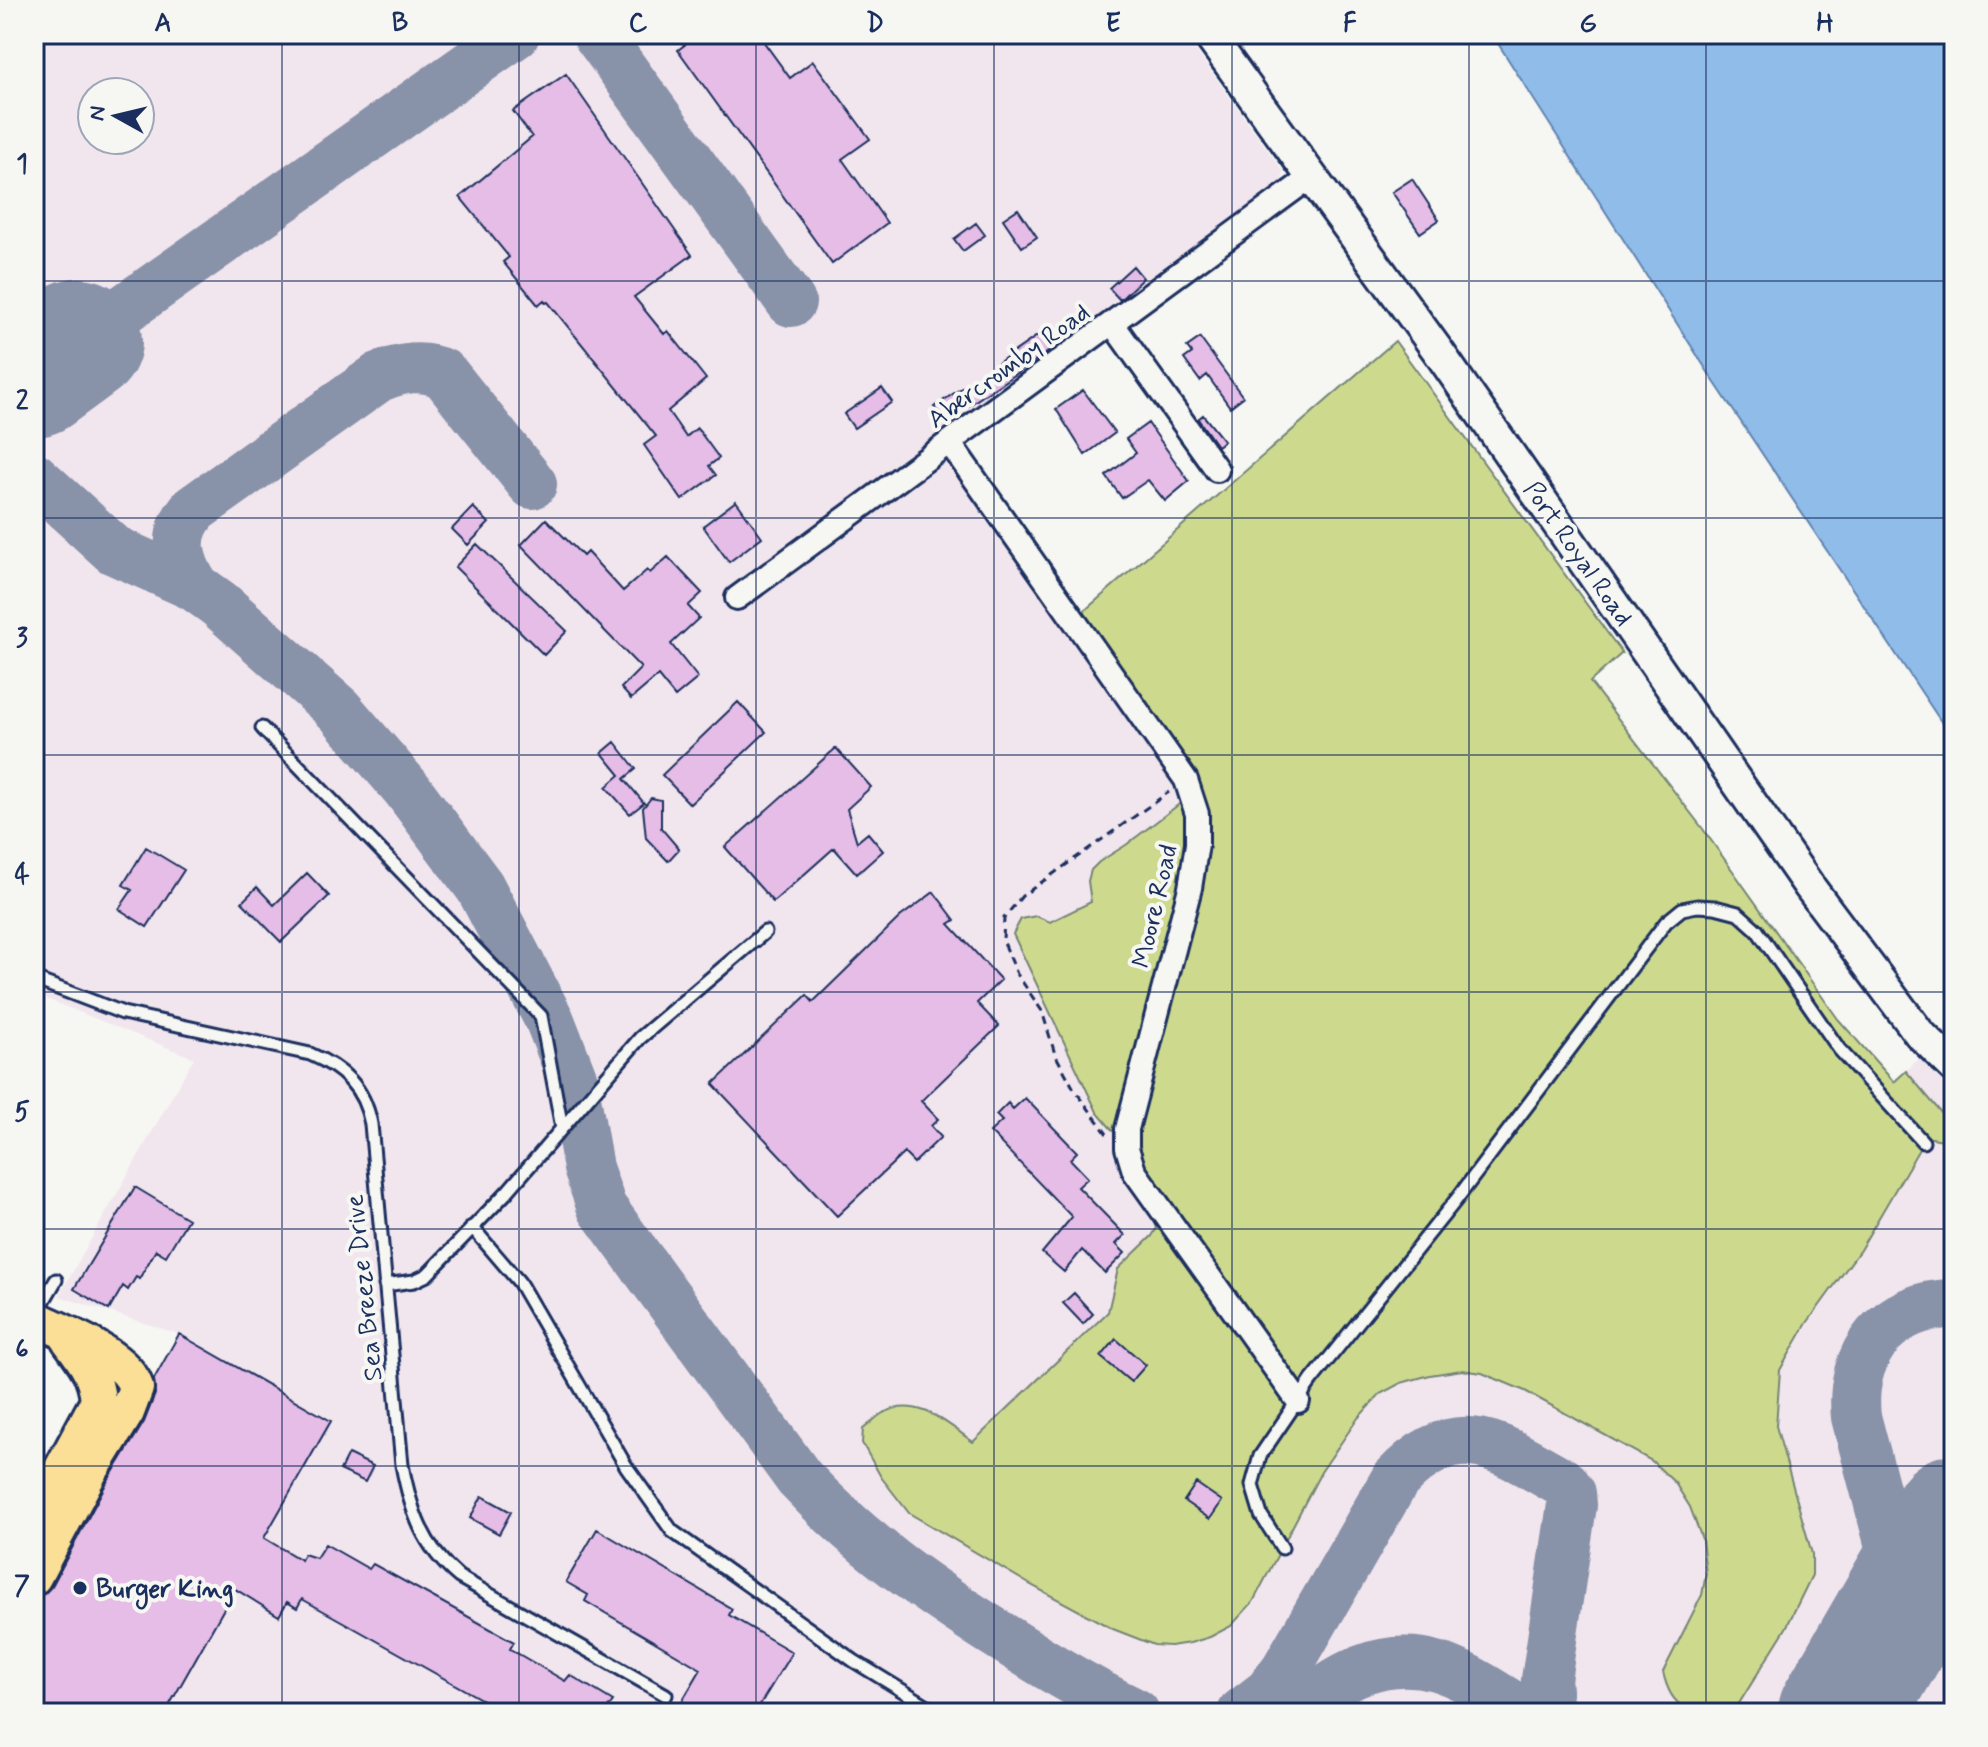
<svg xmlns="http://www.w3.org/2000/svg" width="1988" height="1747" font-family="Mynerve,sans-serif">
  <rect width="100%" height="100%" fill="#f6f6f2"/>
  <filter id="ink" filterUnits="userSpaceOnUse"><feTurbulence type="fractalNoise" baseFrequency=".0125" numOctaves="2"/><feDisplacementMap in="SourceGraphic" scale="16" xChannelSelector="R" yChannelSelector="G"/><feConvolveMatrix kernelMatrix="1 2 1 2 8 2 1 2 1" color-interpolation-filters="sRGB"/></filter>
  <g filter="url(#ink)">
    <path fill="#f1e5ee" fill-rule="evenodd" d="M34,34H1184L1283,171L1282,185L981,431L970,442L967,451L1076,619L1395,341L1622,653L1590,682L1703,829L1838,1019L1894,1082L1921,1057L1954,1084V1713H34V1589L179,1334L59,1296L194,1058L34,994ZM92,92H140V140H92Z"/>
    <path fill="#cdda8e" stroke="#748476" stroke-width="2" d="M1395,341L1622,653L1590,682L1703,829L1838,1019L1894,1082L1906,1071L1954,1128L1950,1137L1943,1140L1926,1137L1860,1250L1807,1323L1780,1370L1776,1426L1812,1554V1575L1786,1628L1738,1705L1730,1713C1693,1713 1672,1714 1663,1672L1702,1595L1706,1574L1702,1539L1690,1507L1675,1483L1652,1461L1525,1391L1482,1373L1462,1370L1430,1375L1401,1383L1380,1394L1358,1418L1321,1472L1253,1602L1231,1626L1210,1637L1190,1643L1170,1646L1154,1645L1113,1629L1031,1585L909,1513L881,1477L862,1443L863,1429C870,1424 876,1417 883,1413C918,1395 948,1424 973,1442L1108,1312L1118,1269L1152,1236L1157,1228L1134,1171L1127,1129L1113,1131L1097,1112L1013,934L1021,919L1036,916L1050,922L1091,902L1088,881L1091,870L1099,862L1126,845L1191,795L1075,619Z"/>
    <path fill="#90bce9" stroke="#6184b1" stroke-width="2" d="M1492,34H1954V741L1713,380Z"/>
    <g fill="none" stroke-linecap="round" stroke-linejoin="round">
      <path stroke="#8892a8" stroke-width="50" d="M597,34L791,302
        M34,385L52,363L79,341L515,34
        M34,477L114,550L194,586L219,604L339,710L407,789L480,887L550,1021L573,1080L588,1168L602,1208L799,1478C857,1540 916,1582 986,1627C1035,1658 1083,1688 1135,1713
        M194,586C178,559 172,535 194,509L379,377C401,368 422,364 444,374L532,484
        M1940,1541L1954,1528
        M1894,1622L1897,1597L1893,1557L1856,1417C1849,1353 1888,1304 1954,1304
        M1242,1713L1269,1692L1286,1669L1395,1480C1457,1413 1500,1447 1565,1484L1571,1493L1572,1505L1546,1680L1549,1713
        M1302,1713C1333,1674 1387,1652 1436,1666C1468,1675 1496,1697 1525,1713"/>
      <path stroke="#8892a8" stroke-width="126" d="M34,374L79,341
        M1841,1713L1954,1518"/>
    </g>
    <path fill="#e5bde6" stroke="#1b2f5e" stroke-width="2" d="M699,34H758L790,78L813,61L870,139L842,159L887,223L832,264L678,50Z
      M566,74L692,255L634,297L664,334L668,331L706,379L668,411L686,437L697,428L719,458L709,466L716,475L682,500L644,445L656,436L548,302L546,303L544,300L538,305L503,262L509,257L460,197L532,137L513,111Z
      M1412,179L1439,220L1420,233L1392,192Z
      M1018,209L1037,237L1022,247L1003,219Z
      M976,223L985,235L963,251L954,239Z
      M1133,266L1143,278L1120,300L1109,288Z
      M1043,332L1054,348L944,422L934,407Z
      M1200,338L1243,397L1230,407L1207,375L1200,381L1184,359L1192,353L1187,347Z
      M882,388L892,402L854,428L844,414Z
      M1083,390L1115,433L1085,455L1056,409Z
      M1203,415L1224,441L1217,446L1198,419Z
      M1148,423L1189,481L1165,501L1148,480L1122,498L1106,476L1136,453L1126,439Z
      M736,501L762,537L729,562L703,526Z
      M473,507L489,523L468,545L452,529Z
      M546,519L583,556L587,552L623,591L647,570L650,573L668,557L702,593L688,606L699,618L671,644L698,678L675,697L658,676L631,699L621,688L641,668L521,545Z
      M477,544L567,631L544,655L455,567Z
      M738,702L766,732L690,804L662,775Z
      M615,742L636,769L624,779L644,803L630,814L606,787L620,775L602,753Z
      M836,748L871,787L847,809L857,842L868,833L883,851L857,874L834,848L773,902L725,847Z
      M651,798L661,800V828L679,849L668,861L646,838L643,808Z
      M146,847L184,870L147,927L119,909L132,890L123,885Z
      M307,873L329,896L281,942L242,902L257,887L274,905Z
      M934,892L955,920L949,924L1001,980L977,1003L999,1026L921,1101L938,1119L931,1126L941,1137L914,1163L904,1153L837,1216L713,1084L807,995L813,1002L900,917Z
      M1025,1098L1077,1152L1070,1159L1088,1178L1078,1187L1125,1235L1116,1244L1125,1253L1105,1273L1082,1250L1064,1272L1042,1253L1072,1217L990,1132L1002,1121L996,1115L1008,1103L1013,1109Z
      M135,1187L188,1219L166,1256L156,1250L139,1279L136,1277L128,1290L123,1286L109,1310L74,1289Z
      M1074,1293L1093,1314L1083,1324L1063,1303Z
      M179,1334L331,1421L264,1538L301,1560L304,1554L316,1558L325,1544L369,1569L373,1564L514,1642L510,1649L565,1681L570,1675L613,1701L604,1713H506L302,1599L297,1608L287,1602L279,1616L235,1589L165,1713H34V1597L44,1594L52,1586L107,1482L144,1422L155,1394L154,1379Z
      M1116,1339L1146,1365L1131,1382L1101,1357Z
      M348,1454L373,1466L365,1482L340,1470Z
      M1196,1483L1222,1501L1210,1519L1184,1501Z
      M482,1496L511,1512L499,1534L470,1518Z
      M597,1529L732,1609L729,1615L792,1652L755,1713H675L701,1669L585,1601L588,1595L566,1582Z"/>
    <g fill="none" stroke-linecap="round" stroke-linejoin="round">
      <g stroke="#1b2f5e" stroke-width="17">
        <path id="service" d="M262,728L541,1016L562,1128
          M34,979L123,1013L310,1054C343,1068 364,1087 371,1124L402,1465C411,1511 422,1546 459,1577L666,1695
          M472,1227L519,1282L626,1466L672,1531L854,1661L939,1713
          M385,1285L414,1281L427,1275L507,1192L640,1038L765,932
          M36,1314L56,1280
          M1282,1548L1261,1515L1252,1485L1260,1456L1311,1381L1456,1200L1666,922L1682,909L1697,906L1715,907L1738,913L1757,930L1839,1049L1923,1142"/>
      </g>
      <g stroke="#1b2f5e" stroke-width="28">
        <path id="minor" d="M1112,323L1217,470
          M949,442L1186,780L1197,814V844L1190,888L1127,1129V1148L1134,1171L1298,1401
          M737,598L1312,176"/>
      </g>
      <g stroke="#1b2f5e" stroke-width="36">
        <path id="secondary" d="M1208,34L1438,351L1809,886L1919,1033L1954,1067"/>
      </g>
      <g stroke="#1b2f5e" stroke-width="40">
        <path id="primary" d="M34,1318C62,1331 129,1357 136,1388L127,1412L90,1472L34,1577
          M34,1520L98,1401C96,1375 84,1360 69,1340"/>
      </g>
      <path stroke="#1b2f5e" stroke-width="3" stroke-dasharray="8 6" stroke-linecap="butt" d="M1107,1134L1074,1089L1055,1054L1042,1011L1017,974L1003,940L1004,918L1022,896L1169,792"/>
      <use href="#service" stroke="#f6f6f2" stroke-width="11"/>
      <use href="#minor" stroke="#f6f6f2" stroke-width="22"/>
      <use href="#secondary" stroke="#f6f6f2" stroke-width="30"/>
      <use href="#primary" stroke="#fbdf96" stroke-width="34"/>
    </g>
  </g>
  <path fill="none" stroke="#1b2f5e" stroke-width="2" stroke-opacity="0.55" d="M282,34V1713M519,34V1713M756,34V1713M994,34V1713M1232,34V1713M1469,34V1713M1706,34V1713M34,281H1954M34,518H1954M34,755H1954M34,992H1954M34,1229H1954M34,1466H1954"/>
  <circle fill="#1b2f5e" stroke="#f6f6f2" stroke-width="3" cx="80" cy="1588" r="8"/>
  <g text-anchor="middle" stroke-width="8" stroke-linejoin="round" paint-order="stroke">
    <g font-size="26" fill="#1b2f5e" stroke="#f6f6f2">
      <text transform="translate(1008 365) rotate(-36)" y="9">Abercromby Road</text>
      <text transform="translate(1579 553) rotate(55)" y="9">Port Royal Road</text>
      <text transform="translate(1154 906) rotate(-77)" y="9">Moore Road</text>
      <text transform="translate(363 1288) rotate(-96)" y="9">Sea Breeze Drive</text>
    </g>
    <g font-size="26" font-weight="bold" fill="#1b2f5e" stroke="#f6f6f2" text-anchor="start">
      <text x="96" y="1597">Burger King</text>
    </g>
  </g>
  <rect width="1988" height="1747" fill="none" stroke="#f6f6f2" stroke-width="88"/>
  <g transform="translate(116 116) rotate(278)"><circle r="38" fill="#f6f6f2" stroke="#9ea6b7" stroke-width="2"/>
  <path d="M0-6L14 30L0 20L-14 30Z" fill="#1b2f5e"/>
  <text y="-12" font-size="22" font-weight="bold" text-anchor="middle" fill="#1b2f5e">N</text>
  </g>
  <rect x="44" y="44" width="1900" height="1659" fill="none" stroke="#1b2f5e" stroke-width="3"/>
  <g font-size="26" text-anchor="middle" font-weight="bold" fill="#1b2f5e">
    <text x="163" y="31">A</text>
    <text x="400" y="31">B</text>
    <text x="638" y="31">C</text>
    <text x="875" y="31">D</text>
    <text x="1113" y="31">E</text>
    <text x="1350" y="31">F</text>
    <text x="1588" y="31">G</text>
    <text x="1825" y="31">H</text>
    <text x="22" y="172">1</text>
    <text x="22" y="409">2</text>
    <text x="22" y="646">3</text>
    <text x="22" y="883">4</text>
    <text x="22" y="1120">5</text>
    <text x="22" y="1357">6</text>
    <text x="22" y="1594">7</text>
  </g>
</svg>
